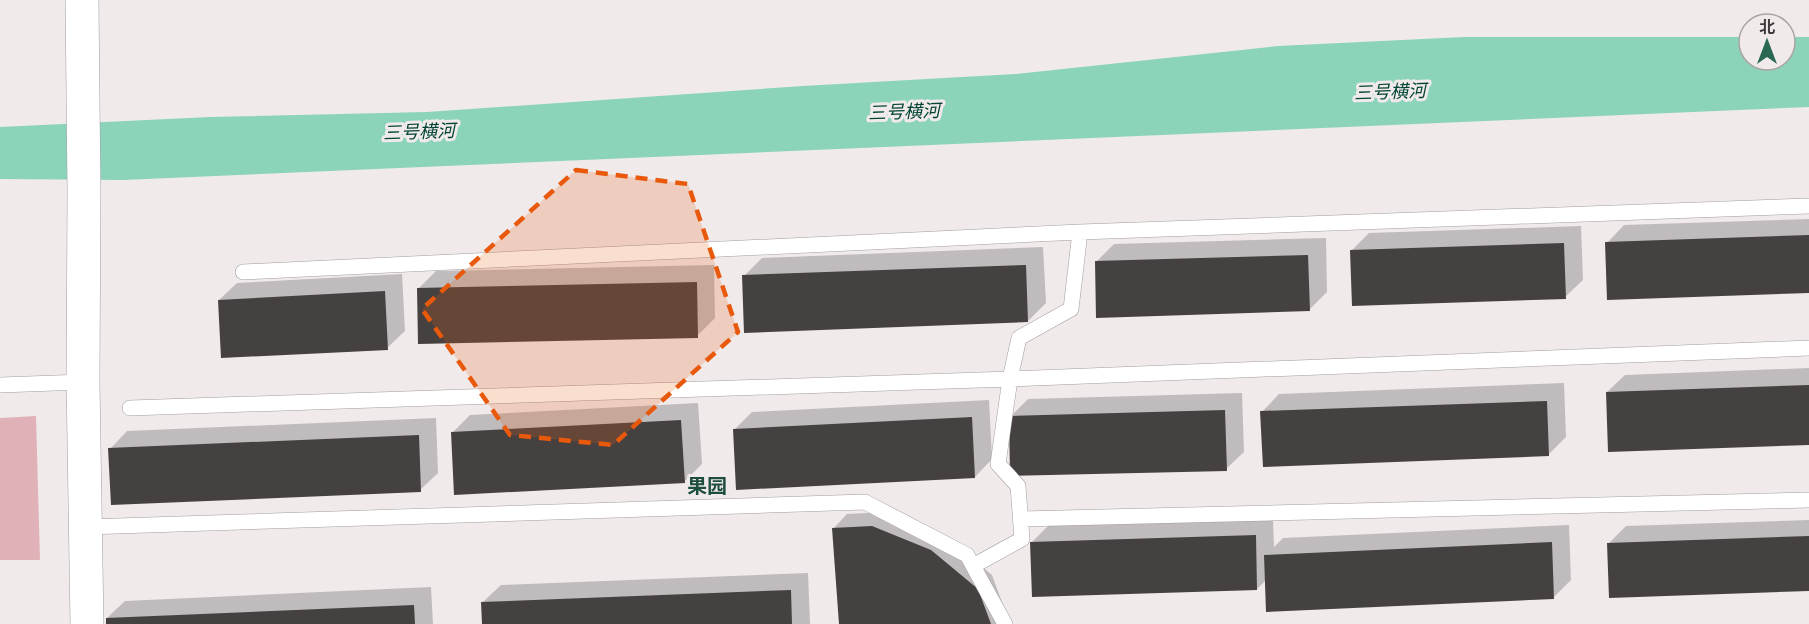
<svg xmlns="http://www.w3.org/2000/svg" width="1809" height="624" font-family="'Public Sans','Noto Sans SC',sans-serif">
  <rect width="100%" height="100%" fill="#f0eaeb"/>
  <path fill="#e0b2b8" d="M36,416L40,560H0V418Z"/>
  <path fill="#8bd4ba" d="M1464,37H1749V60H1785V37H1809V107L123,180L0,179V127L210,117L427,112L803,86L1015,74L1278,46Z"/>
  <path fill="#0003" d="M1809,219V291L1607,243L1624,225Z
    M1581,226L1583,280L1565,297L1351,251L1369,233Z
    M1326,238L1327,292L1309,310L1096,262L1114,244Z
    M1043,247L1046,303L1028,321L744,276L762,258Z
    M714,265L715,318L697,336L418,289L436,271Z
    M402,274L405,331L387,348L219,300L237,283Z
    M1809,368V443L1607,392L1625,375Z
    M1564,383L1566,437L1548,455L1262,412L1279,394Z
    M1242,393L1244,452L1226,469L1010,417L1028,399Z
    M989,400L992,459L975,477L734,430L752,412Z
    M698,403L702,464L684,482L452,433L470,415Z
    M436,418L438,473L420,490L110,449L127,431Z
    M887,512L945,536L992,575L1010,624H840L833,529L847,514Z
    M1273,518L1274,547L1283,538L1569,525L1571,580L1553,598L1267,579L1257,589L1032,542L1049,525Z
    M1809,520V590L1608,544L1626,526Z
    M808,573L810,624H484L483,602L501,585Z
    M431,587L433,624H108L107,618L125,601Z"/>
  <path fill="#464141" d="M1809,235V293L1607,300L1605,242Z
    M1564,243L1566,299L1352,306L1350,250Z
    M1308,255L1310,311L1096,318L1095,261Z
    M1026,265L1028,322L744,333L742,275Z
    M697,282L698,338L418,344L417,288Z
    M385,291L388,350L221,358L218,300Z
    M1809,385V445L1608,452L1606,392Z
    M1547,401L1549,456L1263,467L1260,411Z
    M1225,410L1227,471L1010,476L1009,416Z
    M972,417L975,478L736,490L733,429Z
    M681,420L685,483L454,495L451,432Z
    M419,435L421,492L111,505L108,448Z
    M872,526L931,550L978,589L991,624H839L832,528Z
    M1256,535L1257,590L1032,597L1030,542Z
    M1809,536V591L1609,598L1607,543Z
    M1552,542L1554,599L1266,612L1264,555Z
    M791,590L792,624H482L481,602Z
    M414,605L415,624H106V618Z"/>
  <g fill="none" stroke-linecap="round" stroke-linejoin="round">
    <g stroke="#a29d9e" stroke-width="16">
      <path id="service" d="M1080,232L1809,206
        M243,272L1080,232L1071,309L1019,338L1010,379L998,464L1018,486L1022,539L973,566
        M0,385L83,382
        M130,408L1010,379L1809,348
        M1020,519L1809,500
        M86,527L865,502L967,555L1005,624"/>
    </g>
    <g stroke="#a29d9e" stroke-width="34">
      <path id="tertiary" d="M82,0L84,191L83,382L87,624"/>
    </g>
    <use href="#service" stroke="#fff" stroke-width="15"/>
    <use href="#tertiary" stroke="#fff" stroke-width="33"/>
  </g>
  <path fill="#e8590c" fill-opacity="0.2" stroke="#e8590c" stroke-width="4.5" stroke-dasharray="12 8" stroke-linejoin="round" d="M576,170L688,184L738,332L613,445L510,435L422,309Z"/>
  <g text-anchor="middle" stroke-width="6" stroke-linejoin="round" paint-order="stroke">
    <g font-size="18" font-style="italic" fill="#014433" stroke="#f0eaeb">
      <text transform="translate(1390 92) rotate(-2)" y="6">三号横河</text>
      <text transform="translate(904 112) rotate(-2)" y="6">三号横河</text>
      <text transform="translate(419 132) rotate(-2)" y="6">三号横河</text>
    </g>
    <g font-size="20" font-weight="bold" fill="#1d4e3f" stroke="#f0eaeb">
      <text x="707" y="493">果园</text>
    </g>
  </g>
  <g transform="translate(1767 42)"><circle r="28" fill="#f0eaeb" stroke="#a8a4a5" stroke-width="1.5"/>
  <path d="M0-4.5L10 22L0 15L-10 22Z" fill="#2a6854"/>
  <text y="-9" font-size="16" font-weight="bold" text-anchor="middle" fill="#3d3b3b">北</text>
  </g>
</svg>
